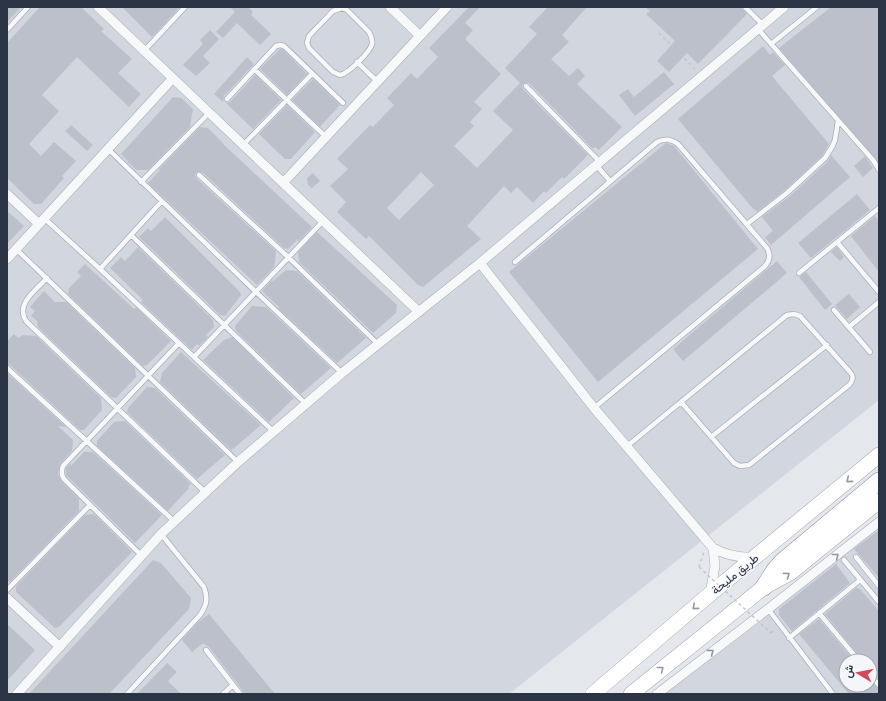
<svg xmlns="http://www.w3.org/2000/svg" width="886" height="701" font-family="'Source Sans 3',Vazirmatn,sans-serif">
  <rect width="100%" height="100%" fill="#e4e7ec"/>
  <path fill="#d2d6de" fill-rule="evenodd" d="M7,7H879V400L509,694H7Z
    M879,524V694H663ZM846,661H870V685H846Z"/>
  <path fill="#bbc0ca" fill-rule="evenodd" d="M7,7H21L7,22Z
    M40,7H81L104,29L101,31L132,59L118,73L141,94L129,107L77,57L42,95L59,111L29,144L41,156L54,142L76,161L62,176L64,178L41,204H34L7,178V43Z
    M122,7H180L152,37Z
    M230,7H248L253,12L251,15L271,34L260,45L237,23L223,38L216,32L235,12Z
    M469,7H480L465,23L473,30L465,39L501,74L474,102L482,109L470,122L474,126L454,146L477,168L513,130L493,111L520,83L505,68L537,34L529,27L548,7H587L562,35L569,42L551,59L569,76L578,68L585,76L577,84L622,127L599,150L595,147L593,149L529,83H524L522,85L523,89L588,155L564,179L562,177L546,193L544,191L533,203L517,187L511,193L504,186L467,226L481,239L423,287L418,285L369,236L366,239L337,212L346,202L330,186L348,169L337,159L370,125L373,127L394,105L387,98L411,73L417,79L438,57L429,48ZM421,172L434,185L399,220L387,208Z
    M645,7H741L747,14L698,64L687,53L669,72L657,61L675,41L646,14L650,11Z
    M831,7H879V163L779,48Z
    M210,30L219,39L203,56L210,63L196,76L183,65L203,44L200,40Z
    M763,46L770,55L773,52L785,65L772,76L829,144L822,156L785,190L757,212L755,209L754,210L678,119Z
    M280,49H282L307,74L287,95L260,69Z
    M247,57L254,64L224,96L223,102L214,94Z
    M664,72L674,84L635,116L619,95L628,89L634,97Z
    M255,75L281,100L253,129L226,103L230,102Z
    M313,79L340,105L320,127L292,100Z
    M173,97L181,98L193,109L190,126H191L148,170H136L121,154Z
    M287,105L315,132L291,159H285L259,134Z
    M71,125L93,145L87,151L65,131Z
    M200,127L208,128L223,143V144L312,227L298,242V239L288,249L284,248L202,172H197L195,175L196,178L276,251L274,267L257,285L148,183L160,170H158Z
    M666,143L674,146L758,249L598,382L509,272Z
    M831,155L850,177L771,245L765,237L773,231L762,217L790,196L828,161Z
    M865,156L873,168L863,177L854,166Z
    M313,173L320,181L312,188L308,185L307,178Z
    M857,194L870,210L811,258L798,243Z
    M7,211L24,226L7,244Z
    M875,216L879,221V272L851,236Z
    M165,217L240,292L241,295L225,316L220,315L139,237L148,228L151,231Z
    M317,232L397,305L396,313L373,333L299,262L298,252Z
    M138,247L213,320L214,327L206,335L208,337L199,346L197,344L192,350L141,302L143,300L110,268L121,257L125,261Z
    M837,247L844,257L840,261L831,252Z
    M777,261L787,273L683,361L673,349Z
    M85,264L134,309L136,307L171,341L147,365L143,366L68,294L69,288L81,276L77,272Z
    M286,270L297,271L366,338L337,363L278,308H280L262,291L273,279L272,282Z
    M806,272L832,304L825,310L799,277Z
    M44,291L55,302H66L135,368L136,377L116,398L111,397L38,327L37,321L31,316L35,311L30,307Z
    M849,294L860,307L847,319L835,305Z
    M252,306L266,307L331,368L301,394L236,331L235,326Z
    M14,334L18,338L23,335L36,336L101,398L102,410L84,430H80L10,365L7,364V341Z
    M232,337L294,398L269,422L203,360L224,340Z
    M181,352L261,425L233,449L231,450L160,382L162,373Z
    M7,373L66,427L58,426L73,440L72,451L60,464L58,474L61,481L79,499V511L10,582L7,581Z
    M147,387L155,388L225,455L197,479L127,412L128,408Z
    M125,421L191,484L188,486L189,488L168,511L97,446V441L114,422Z
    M84,452H93L162,515L135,543L66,475V468L71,463V466Z
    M94,514L132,552L59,627L55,628L16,592V586L85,515Z
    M879,530V578L854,549Z
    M153,560L161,563L191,598L189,609L109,694H29Z
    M836,564L850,583L792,631L779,615V609Z
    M856,588L860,589L879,611V679L870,671V661H863L825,614Z
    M209,614L275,694H245L209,647L203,643L192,652L182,640L198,622Z
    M819,619L854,661H846V685H870V681L879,689V694H849L799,634Z
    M7,624L35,650L7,681Z
    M167,663L177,672L168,681L181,694H137Z"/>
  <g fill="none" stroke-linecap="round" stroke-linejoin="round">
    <g stroke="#a9aeb7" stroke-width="6">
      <path id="service" d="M745,7L763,25
        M342,8L347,10L369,32C371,36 373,40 372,44C370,52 348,74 340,75L333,72L309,48L307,43L309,36L333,11Z
        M758,29L873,160L879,170
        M7,30L28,7
        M771,44L817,7
        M144,51L185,7
        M357,62L378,82
        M254,69L326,137
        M526,86L600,162
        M227,99L276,46L280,45L284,46L343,103
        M243,145L312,74
        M108,149L256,292L342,373
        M596,165L610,181
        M199,175L288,257L378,344
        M141,182L209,113
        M44,218L100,269L274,432
        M747,224L787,193L825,158L832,147L835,140L838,121
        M131,235L306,404
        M837,242L879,292
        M16,249L238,462
        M515,262L657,142C665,138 671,139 678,144L767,248C771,255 770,261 764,267L594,408
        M100,269L161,202
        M799,273L879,208
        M47,278C36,290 15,304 26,321L205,492
        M834,310L870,352
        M849,327L879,302
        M194,357L323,221
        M7,368L175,522
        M711,437L827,345
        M626,447L787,315L794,314L800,316L850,372C854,376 853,381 849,385L749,465L740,466L734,463L681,402
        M142,556L65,480C61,476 61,472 63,466L179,343
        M856,557L879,586
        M844,560L879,602
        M7,590L90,505
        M768,609L833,694
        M819,613L859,661
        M789,638L860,580
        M206,650L240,694
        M870,675L879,685
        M127,694L200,615C207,605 208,598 204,587L161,534
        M223,694L233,685"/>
    </g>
    <g stroke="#a9aeb7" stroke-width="10">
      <path id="minor" d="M98,7L419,312
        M390,7L420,36
        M283,183L447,7
        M7,194L39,224
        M7,259L173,78
        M480,263L594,408L713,548C726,555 738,558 753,557
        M710,594L715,566L713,548
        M7,598L60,647
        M17,694L161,534L238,462L342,373L480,263L784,7
        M657,694L768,609L879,522"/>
    </g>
    <g stroke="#a3abb8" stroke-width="16">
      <path id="primary" d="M593,694L710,594L879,455
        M631,694L764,587L790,573L879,501"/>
    </g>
    <g stroke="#8b94a3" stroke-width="18">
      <path id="motorway" d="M764,587L775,570L782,562L879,481"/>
    </g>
    <path stroke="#c2c5cb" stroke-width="1.5" stroke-dasharray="3 3" stroke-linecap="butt" d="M659,33L696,70
      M699,567L704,552
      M771,633L775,629"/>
    <use href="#service" stroke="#f7f8fa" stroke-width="4.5"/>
    <use href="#minor" stroke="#f7f8fa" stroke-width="9"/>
    <use href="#primary" stroke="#fff" stroke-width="15"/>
    <use href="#motorway" stroke="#fff" stroke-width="17"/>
    <path stroke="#c2c5cb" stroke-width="1.5" stroke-dasharray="3 3" stroke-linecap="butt" d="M699,567L771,633"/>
  </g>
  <defs><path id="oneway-chevron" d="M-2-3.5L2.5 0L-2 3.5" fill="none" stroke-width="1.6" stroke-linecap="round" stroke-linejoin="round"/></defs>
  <g stroke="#959aa2">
    <use href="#oneway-chevron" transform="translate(849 480) rotate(140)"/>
    <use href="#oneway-chevron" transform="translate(787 575) rotate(-36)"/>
    <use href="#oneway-chevron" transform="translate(695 607) rotate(139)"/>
    <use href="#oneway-chevron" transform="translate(661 669) rotate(-39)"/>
  </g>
  <g stroke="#9196a0">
    <use href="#oneway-chevron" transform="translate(836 556) rotate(-38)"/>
    <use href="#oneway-chevron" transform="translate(711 652) rotate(-37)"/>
  </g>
  <g text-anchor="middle" stroke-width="3" stroke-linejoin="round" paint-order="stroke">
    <g font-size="12" fill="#2b3445" stroke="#f4f6f9">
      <text transform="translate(735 574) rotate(-39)" y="4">طريق مليحة</text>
    </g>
  </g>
  <rect width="886" height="701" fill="none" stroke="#2b3445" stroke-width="16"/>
  <g transform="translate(858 673) rotate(280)"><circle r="19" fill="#f4f6f9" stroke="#a4a8b1"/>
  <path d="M0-3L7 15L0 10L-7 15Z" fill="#d1495b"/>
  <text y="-6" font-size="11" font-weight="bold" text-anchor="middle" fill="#2b3445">ش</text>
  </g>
</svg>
